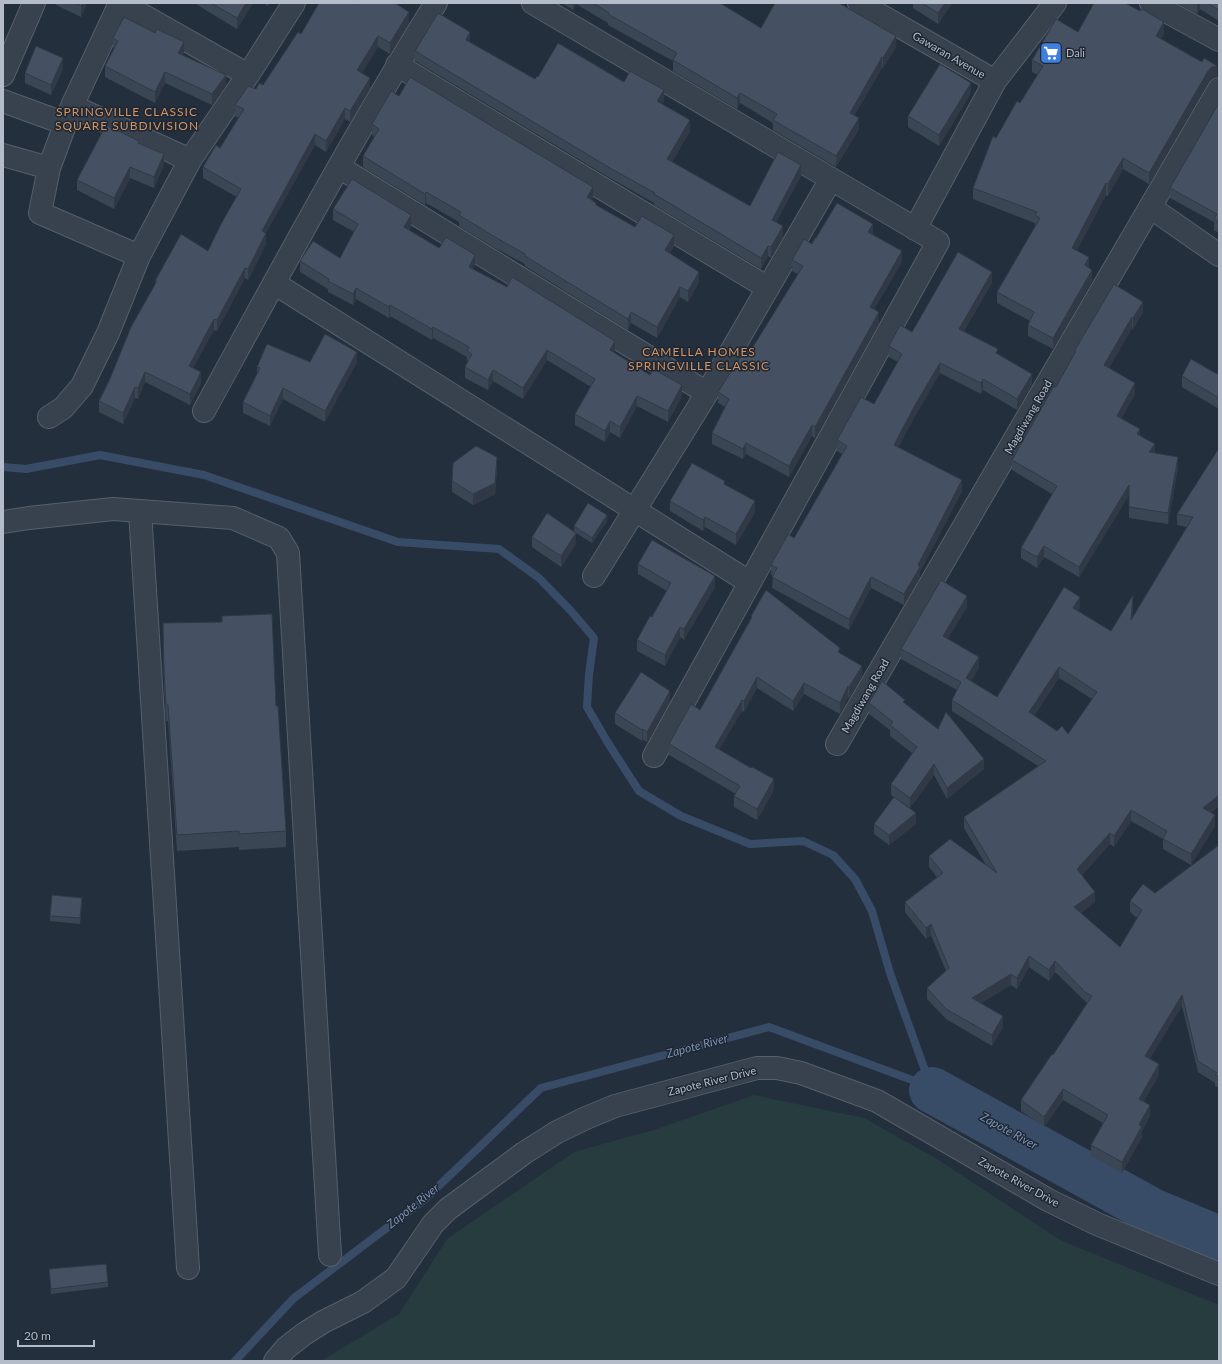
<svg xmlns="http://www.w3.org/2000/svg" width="1222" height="1364" font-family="Lato,sans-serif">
  <rect width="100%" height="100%" fill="#242f3e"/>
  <path fill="#263c3f" d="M754,1095L864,1118L937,1159L1060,1240L1219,1305V1361H321L399,1314L447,1239L574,1152L657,1129Z"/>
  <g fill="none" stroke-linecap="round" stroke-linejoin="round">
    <path stroke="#394c67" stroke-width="8" d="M3,467L26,469L100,455L204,475L398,542L499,549L539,578L571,611L594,638L589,674L587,707L608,743L639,791L681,816L750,844L803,841L833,855L855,879L872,911L890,973L931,1087
      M235,1361L294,1298L425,1199L541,1088L769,1027L931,1087L932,1090"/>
    <path stroke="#394c67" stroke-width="46" d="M932,1090L1152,1211L1219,1239"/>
    <g stroke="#565f6c" stroke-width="24">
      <path id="minor" d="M120,3L72,106L49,168L40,213L139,256
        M121,3L248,75
        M533,3L938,242L654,756
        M859,3L995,81
        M1151,3L1219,40
        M397,65L768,288
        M3,75L34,3
        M3,101L66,124
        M72,106L190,160
        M3,155L49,168
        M339,167L707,393
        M1150,207L1219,255
        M915,229L995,81L1055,3
        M274,283L749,582
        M204,411C279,274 353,136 436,3
        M49,417L63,408L82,386L108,333L139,256L190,160L248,75L294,3
        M140,511L188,1268
        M3,522L29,518L113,509L233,518L279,538L288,553L330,1255
        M594,576L707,393L831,179
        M837,744L1219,89
        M275,1361L286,1348L304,1334L323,1322L363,1302L396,1278L433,1224L448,1209L524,1153L557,1132L586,1118L615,1106L757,1068H777L801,1073L877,1101L1048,1200L1097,1224L1219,1274"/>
    </g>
    <use href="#minor" stroke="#38414e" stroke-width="22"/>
  </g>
  <path fill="#3b4654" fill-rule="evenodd" d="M56,3H87L81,17L56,5Z
    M194,3H253L237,29Z
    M263,3H269L268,6Z
    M562,3H720L761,28L896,47L883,68H882L854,116L859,129L836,167L773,130V123L740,103L737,109L673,71V61L608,25V23L576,4L573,10Z
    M913,3H952L938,24L913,8Z
    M1177,3H1219V21L1200,9L1197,14Z
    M357,4L409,23L390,54L378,47L362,73L370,89L350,122L345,119L326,152L315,145L266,233V244L248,280L245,278L217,331L214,330L193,368L201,383L190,405L145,382L138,399L135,398L123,424L99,412V401L155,284V281L208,251L237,197L203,178V167L220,148L239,118L235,116V105L256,89L263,85L301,34Z
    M1078,32L1164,34L1161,39L1217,77L1212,78L1208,83L1149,184L1123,169L1108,196L1106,195L1077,250L1089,268L1092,281L1053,349L1028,336V325L1030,321L997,303V292L1035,227V223L973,199V188L996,138L1020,103L1038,75L1032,72V60Z
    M113,38L184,53L183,55L226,86L212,105L165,83L155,103L105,77V66L114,50L113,49Z
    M470,42L535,79L538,77L624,82L664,101L662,104L690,131L672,162L750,206L801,176L776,222L783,237L771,258L768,256L761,269L654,205V203L610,178L415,61V51Z
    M63,69L51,95L25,83V73Z
    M971,93L939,146L908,127V116Z
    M399,96L593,197L592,200L596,205L635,227L674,246L670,253L699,282L688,302L680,297L657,338L631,323L628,330L525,266V264L495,248L459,226V222L426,203L425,205L363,167V156L374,137L372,135V124Z
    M1219,103V233L1214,230V222L1170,198V188Z
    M139,143L164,165L154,188L130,178L114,209L77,190V180Z
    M333,209L411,226L409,230L439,248L475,265L473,269L615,351L614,353L682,396L668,422L637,406L620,438L610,432L605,442L575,425V414L591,387L547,360L523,399L493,381L488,390L465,378V367L468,362L467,361V357L433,338L432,340L390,316L389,318L356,299L353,305L328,292V289L300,272V261L340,258L354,232L333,220Z
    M873,235L902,262L874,309L879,323L815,438L812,436L789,477L746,454L743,459L712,444V433L725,407L718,403V392L751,350L798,274L792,271V260L812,244L816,238Z
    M992,283L964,331L998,354L1032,384L1017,410L983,390L981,394L940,373L915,416L898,447L962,491L920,572V577L904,605L871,588L849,630L772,588L773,576L771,575V565L794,538L842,454L837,451V440L874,404L898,362L889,357V346Z
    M1114,284L1143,312L1133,329L1132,328L1109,368L1135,394L1121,419L1140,435L1155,452L1178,467L1168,524L1129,518V495L1079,577L1044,557L1037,568L1021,558V548L1052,494L1012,470V460L1056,387L1075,354V350Z
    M310,362H357L325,422L283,399L270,426L243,413V402L257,375V367Z
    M1219,370V409L1182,387V376L1217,374Z
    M1219,448V806L1211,813L1215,826L1191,865L1163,849V839L1131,821L1114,847L1110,844L1082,875L1095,902L1081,913L1120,947L1137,918L1130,912V901L1155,893L1219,845V1088L1215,1086V1083L1198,1072L1182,1006L1149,1059L1159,1075L1143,1102L1150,1116L1142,1131V1137L1122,1173L1091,1156V1145L1103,1123L1063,1100L1044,1127L1021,1111V1100L1053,1055L1087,1003L1055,972L1049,981L1029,967L1017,989L1011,985L981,1003L1003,1027L992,1046L946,1019L927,999V988L946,971L931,935L926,939L905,912V902L937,877L929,867V856L986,865L964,828V817L1038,766L952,711V700L957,690L901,659V649L967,607L947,639L979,668L971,681L997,697L1080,608L1078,611L1111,631L1133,606L1132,618L1187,527L1177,525V514ZM1059,678L1092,699L1068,734L1057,731L1034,716Z
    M497,468L495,494L473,505L452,492V481Z
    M725,485L755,512L736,545L705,527L703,531L670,511V501Z
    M607,521L592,543L576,533V544L561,567L532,547V537L574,531V526Z
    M638,564L715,587L684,640L680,637L665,666L637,651V640L667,591L638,574Z
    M751,616L840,654L862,676L849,698L848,697L840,714L804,694L793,711L757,688L744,712L742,711L719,749L774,790L757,820L734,807V796L736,794L669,755V744L700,710L751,619Z
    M163,623L276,706L286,831V847L239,850V847L177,851L168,721H166L164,688Z
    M670,701L647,742L643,740L642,741L615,724V713Z
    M869,703H905L984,769L947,799L934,775L910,808L898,800L916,824L889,845L874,834V824L894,797L891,795V784L912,753L890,736V730L869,714Z
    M82,904L80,924L50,921V916Z
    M49,1269L108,1282V1287L51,1294Z"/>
  <path fill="#303945" d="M83,3H87L81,17V6Z
    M246,3H253L237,29V18Z
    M573,3H576V4L573,10Z
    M945,3H952L938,24V13Z
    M1197,3H1200V9L1197,14Z
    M409,12V23L390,54V43Z
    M1164,22V34L1156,47V36Z
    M470,32V42L466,40Z
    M378,36V47L357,81V70Z
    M896,36V47L883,68V58Z
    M184,42V53L178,63V53Z
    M882,57V68L850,123V113Z
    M63,58V69L51,95V85Z
    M1217,66V77L1212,78L1208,83L1149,184V173L1208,71L1212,67Z
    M165,72V83L155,103V92Z
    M226,75V86L212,105V94Z
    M370,78V89L350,122V111Z
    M971,83V93L939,146V135Z
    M664,90V101L657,112V101Z
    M740,93V103L737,109V98Z
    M345,108V119L326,152V141Z
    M859,118V129L836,167V156Z
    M690,120V131L667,170V159Z
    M315,134V145L266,233V244L248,280V269L262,231Z
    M164,154V165L154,188V177Z
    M1123,158V169L1108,196V184Z
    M801,165V176L772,230V220Z
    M130,167V178L114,209V198Z
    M1106,183V195L1072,259V248Z
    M593,187V197L587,208V197Z
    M426,192V203L425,205V194Z
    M411,215V226L404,237V227Z
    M873,224V235L868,232Z
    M783,226V237L771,258V247Z
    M674,235V246L665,261V250Z
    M768,246V256L761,269V258Z
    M902,251V262L870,317V307Z
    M475,255V265L469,277V267Z
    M1089,257V269L1085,265Z
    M245,268V278L217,331V320Z
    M1092,270V281L1053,349V338Z
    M699,272V282L688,302V291Z
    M992,272V283L959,340V329Z
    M680,287V297L657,338V327Z
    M356,288V299L353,305V294Z
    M1143,302V312L1133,329V318Z
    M390,305V316L389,318V307Z
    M631,312V323L628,330V319Z
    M879,312V323L815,438V427Z
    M1132,317V328L1104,376V365Z
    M214,319V330L189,376V366Z
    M433,327V338L432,340V329Z
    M615,341V351L610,361V350Z
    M547,350V360L523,399V388Z
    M357,352V362L325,422V411Z
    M940,363V373L915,416L894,456V445L915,405Z
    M493,370V381L488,390V380Z
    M145,372V382L138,399V388Z
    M201,372V383L190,405V394Z
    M1032,374V384L1017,410V399Z
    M983,379V390L981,394V383Z
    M1135,383V394L1117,427V416Z
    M682,385V396L668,422V411Z
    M135,387V398L123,424V413Z
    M283,388V399L270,426V416Z
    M637,396V406L620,438V427Z
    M610,421V432L605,442V431Z
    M812,425V436L789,477V466Z
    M1140,429V440L1137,434Z
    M746,443V454L743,459V449Z
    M1155,444V454L1149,452Z
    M497,457V468L495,494L473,505V494Z
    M1178,457V467L1168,524V513Z
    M962,480V491L920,572V577L904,605V594L918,565Z
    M1129,485V495L1079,577V567Z
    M755,501V512L736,545V534Z
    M607,515V521L592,543V538Z
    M705,517V527L703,531V520Z
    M576,533V544L561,567V556Z
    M1044,546V557L1037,568V557Z
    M715,576V587L684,640V629Z
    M871,577V588L849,630V619Z
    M1133,595V606L1131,631V620Z
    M967,596V607L943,647V636Z
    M1080,597V608L1073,619V608Z
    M680,627V637L665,666V655Z
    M979,657V668L966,689V678Z
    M862,666V676L849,698V687Z
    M1059,667V678L1029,723V712Z
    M757,677V688L744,712V701Z
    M804,683V694L793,711V701Z
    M848,686V697L840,714V703Z
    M670,691V701L647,742V732Z
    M742,700V711L715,757V747Z
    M643,729V740L642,741V730Z
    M984,759V769L947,799V788Z
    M934,764V775L910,808V798Z
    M774,779V790L757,820V809Z
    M1219,795V806L1203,819V808Z
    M1131,810V821L1114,847V836Z
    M916,813V824L889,845V835Z
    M1215,815V826L1191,865V854Z
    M1110,833V844L1077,880V869Z
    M1095,892V902L1074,918V907Z
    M82,898V904L80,924V918Z
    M931,924V935L926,939V928Z
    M1029,956V967L1017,989V978Z
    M1055,961V972L1049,981V970Z
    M1011,974V985L972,1008V998Z
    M1182,995V1006L1145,1067V1056Z
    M1003,1016V1027L992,1046V1035Z
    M1159,1064V1075L1139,1110V1099Z
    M1063,1089V1100L1044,1127V1117Z
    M1150,1105V1116L1142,1131V1137L1122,1173V1162L1139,1125Z"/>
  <path fill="#455162" stroke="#303945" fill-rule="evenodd" d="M75,3H83L81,6Z
    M211,3H246L237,18Z
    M319,3H354L357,4V3H395L409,12L390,43L378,36L357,70L370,78L350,111L345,108L326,141L315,134L262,231L266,233L248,269L245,268L217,320L214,319L189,366L201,372L190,394L145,372L138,388L135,387L123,413L99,401L109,381L131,327L157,281H155L181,234L208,251L221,224L241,189L203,167L216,145L220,148L244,109L235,105L248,86L256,89L259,83L263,85L298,32L301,34Z
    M593,3H720L761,28L775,3H839L896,36L883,58L882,57L850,113L859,118L836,156L773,120L777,114L740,93L737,98L673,60L677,53L608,14L609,13Z
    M922,3H945L938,13Z
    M1094,3H1125L1140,11L1142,9L1164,22L1156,36L1202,62L1204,58L1217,66L1212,67L1208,71L1149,173L1123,158L1108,184L1106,183L1072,248L1089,257L1085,265L1092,270L1053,338L1028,325L1034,312L997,292L1040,218L1035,215L1037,212L973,188L993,136L996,138L1017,101L1020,103L1043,66L1032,60L1056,19L1078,32Z
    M1207,3H1219V10Z
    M438,13L470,32L466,40L535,79L537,76L538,77L558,43L624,82L630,71L664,90L657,101L690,120L667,159L750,206L778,152L801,165L772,220L783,226L771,247L768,246L761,258L654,194L655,193L610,168L415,51Z
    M124,17L155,33L157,29L184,42L178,53L226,75L212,94L165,72L155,92L105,66L118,41L113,38Z
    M36,46L63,58L51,85L25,73Z
    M940,64L971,83L939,135L908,116Z
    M410,77L593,187L587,197L596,203V205L635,227L642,216L674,235L665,250L699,272L688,291L680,287L657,327L631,312L628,319L525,256V254L495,237L459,215L461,212L426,192L425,194L363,156L379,129L372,124L391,91L399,96Z
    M1219,103V222L1214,219L1217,214L1170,188Z
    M106,125L139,141L138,143L164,154L154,177L130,167L114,198L77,180Z
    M352,179L411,215L404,227L439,248L440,247L446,237L475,255L469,267L507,287L512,277L615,341L610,350L650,375L653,369L682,385L668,411L637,396L620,427L610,421L605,431L575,414L595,379L547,350L523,388L493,370L488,380L465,367L472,354L467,351L469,347L433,327L432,329L390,305L389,307L356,288L353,294L328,281L329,279L300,261L313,241L340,258L358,224L333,209Z
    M837,203L873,224L868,232L902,251L870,307L879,312L815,427L812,425L789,466L746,443L743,449L712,433L729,399L718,392L747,347L751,350L803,266L792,260L804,239L812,244L815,238H816Z
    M958,252L992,272L959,329L998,349L996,353L1032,374L1017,399L983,379L981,383L940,363L915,405L894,445L962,480L918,565L920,567L904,594L871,577L849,619L772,577L777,568L771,565L788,534L794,538L847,446L837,440L861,397L874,404L902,354L889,346L900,325L912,332Z
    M1114,284L1143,302L1133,318L1132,317L1104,365L1135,383L1117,416L1140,429L1137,434L1155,444L1149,452L1178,457L1168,513L1129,507V485L1079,567L1044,546L1037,557L1021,548L1057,486L1012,460L1054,386L1056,387L1076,351L1075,350Z
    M325,334L357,352L325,411L283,388L270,416L243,402L260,368L257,367L267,344L310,362Z
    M1191,359L1217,374L1219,370V398L1182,376Z
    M476,446L497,457L495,483L473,494L452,481L453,463Z
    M1219,448V795L1203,808L1215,815L1191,854L1163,839L1167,831L1131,810L1114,836L1110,833L1077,869L1095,892L1074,907L1120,947L1142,910L1130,901L1143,884L1155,893L1219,845V1077L1215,1075L1217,1073L1198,1061L1182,995L1145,1056L1159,1064L1139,1099L1150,1105L1139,1125L1142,1126L1122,1162L1091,1145L1108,1115L1063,1089L1044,1117L1021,1100L1052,1054L1053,1055L1092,996L1085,992L1055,961L1049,970L1029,956L1017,978L1011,974L972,998L1003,1016L992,1035L946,1009L927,988L949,968L931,924L926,928L905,902L943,873L929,856L950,839L997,873L964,817L1046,761L952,700L961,682L901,649L941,580L967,596L943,636L979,657L966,678L997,697L1064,587L1080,597L1073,608L1111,631L1133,595L1131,620L1193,517L1177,514ZM1059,667L1097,692L1068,734L1062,726L1057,731L1029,712Z
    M692,463L725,481L724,484L755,501L736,534L705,517L703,520L670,501Z
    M588,503L607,515L592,538L574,526Z
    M547,513L576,533L561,556L532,537Z
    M652,540L715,576L684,629L680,627L665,655L637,640L650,616L652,617L671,583L638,564Z
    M766,590L840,648L838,652L862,666L849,687L848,686L840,703L804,683L793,701L757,677L744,701L742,700L715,747L751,768L752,767L774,779L757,809L734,796L740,786L669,744L691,704L700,710L752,617L751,616Z
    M272,614L276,706H278L286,831L239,834V831L177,835L168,705H166L164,672L163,623L222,622V616Z
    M641,672L670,691L647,732L643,729L642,730L615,713Z
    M882,681L905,700L903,702L938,729L946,712L984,759L947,788L934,764L910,798L891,784L917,747L890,725L893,722L869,703Z
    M894,797L916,813L889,835L874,824Z
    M52,895L82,898L80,918L50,916Z
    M106,1264L108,1282L51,1289L49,1269Z"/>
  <defs>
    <g id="supermarket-square" transform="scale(1.15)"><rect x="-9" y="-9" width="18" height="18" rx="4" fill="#3f7fe0" stroke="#1d2633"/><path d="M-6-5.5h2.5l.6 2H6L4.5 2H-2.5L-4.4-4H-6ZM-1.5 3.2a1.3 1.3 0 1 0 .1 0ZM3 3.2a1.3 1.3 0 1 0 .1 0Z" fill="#fff"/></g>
  </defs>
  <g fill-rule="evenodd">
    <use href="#supermarket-square" x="1051" y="53"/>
  </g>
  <g text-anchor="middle" stroke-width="3" stroke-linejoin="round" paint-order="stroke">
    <g font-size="11" fill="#b4bcc9" stroke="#1d2633" text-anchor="start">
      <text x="1066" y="57">Dali</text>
    </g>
    <g font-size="11" fill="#b4bcc9" stroke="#1d2633">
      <text transform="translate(949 55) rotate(30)" y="4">Gawaran Avenue</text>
      <text transform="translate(1028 417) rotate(-60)" y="4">Magdiwang Road</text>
      <text transform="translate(865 696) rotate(-60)" y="4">Magdiwang Road</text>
      <text transform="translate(712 1081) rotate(-14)" y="4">Zapote River Drive</text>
      <text transform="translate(1019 1182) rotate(29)" y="4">Zapote River Drive</text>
    </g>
    <g font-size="12" letter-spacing="1" fill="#d59563" stroke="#1d2633">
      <text x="127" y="116">SPRINGVILLE CLASSIC<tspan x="127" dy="14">SQUARE SUBDIVISION</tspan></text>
      <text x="699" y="356">CAMELLA HOMES<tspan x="699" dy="14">SPRINGVILLE CLASSIC</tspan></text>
    </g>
    <g font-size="12" font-style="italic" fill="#7c92b1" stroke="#1d2633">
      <text transform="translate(697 1046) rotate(-15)" y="4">Zapote River</text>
      <text transform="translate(1009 1131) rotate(29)" y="4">Zapote River</text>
      <text transform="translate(413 1206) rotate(-39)" y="4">Zapote River</text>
    </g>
  </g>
  <rect width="1222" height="1364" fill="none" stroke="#b4bcc9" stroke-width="8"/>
  <path d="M18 1340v6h76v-6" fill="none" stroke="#b4bcc9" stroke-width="2"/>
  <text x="24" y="1340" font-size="12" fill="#b4bcc9" stroke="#1d2633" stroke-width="3" paint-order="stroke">20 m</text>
</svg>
